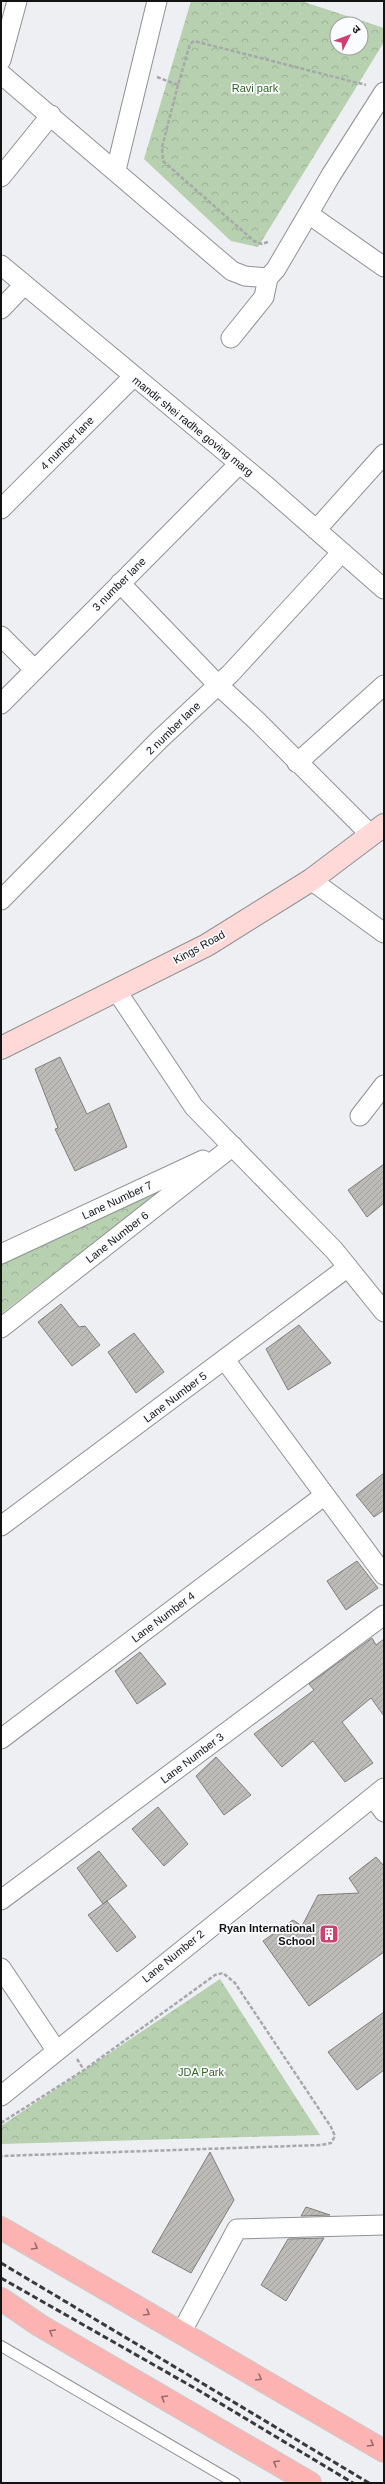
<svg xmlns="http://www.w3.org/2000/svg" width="385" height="2484" font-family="Helvetica,'Noto Sans Devanagari',sans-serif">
  <defs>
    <pattern id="park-crowns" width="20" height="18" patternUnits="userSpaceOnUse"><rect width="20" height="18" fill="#b6d0b0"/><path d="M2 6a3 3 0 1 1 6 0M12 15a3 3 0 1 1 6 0" fill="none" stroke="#9cb296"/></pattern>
    <pattern id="building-hatch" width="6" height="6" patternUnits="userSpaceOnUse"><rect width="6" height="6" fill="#bdbbb8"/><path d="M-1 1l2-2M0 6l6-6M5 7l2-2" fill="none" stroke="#a2a09d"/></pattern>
  </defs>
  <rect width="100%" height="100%" fill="#edeff2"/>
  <path fill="url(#park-crowns)" fill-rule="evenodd" d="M191,1H301L384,28V42L258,247L231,241L144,159ZM337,24H361V48H337Z
    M171,1183L1,1314V1264Z
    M220,1979L320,2135L1,2144V2126Z"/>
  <path fill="url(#building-hatch)" stroke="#807f7c" d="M60,1057L87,1114L109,1103L127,1147L75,1171L55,1129L58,1128L35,1069Z
    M384,1164V1203L367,1217L348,1190Z
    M61,1304L79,1327L85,1326L100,1345L72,1366L38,1322Z
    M299,1325L331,1363L288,1390L266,1349Z
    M134,1333L164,1372L136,1393L108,1352Z
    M384,1473V1510L374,1517L356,1495Z
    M357,1561L378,1588L346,1610L327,1581Z
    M372,1638L376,1645L384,1639V1716L371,1698L342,1722L373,1763L345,1782L313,1741L282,1767L254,1734L314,1690L309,1684Z
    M140,1652L166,1684L137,1704L115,1671Z
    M216,1757L251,1795L224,1815L196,1776Z
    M158,1807L188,1844L164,1866L132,1829Z
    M99,1851L127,1886L103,1904L77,1868Z
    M376,1857L384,1866V1952L309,2006L263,1941L293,1920L302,1926L318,1895L359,1893L349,1878Z
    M107,1901L136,1937L117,1952L88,1915Z
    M384,2012V2070L357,2090L328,2052Z
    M210,2152L234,2200L191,2273L152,2252Z
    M306,2207L330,2215L301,2216Z
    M324,2238L286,2301L261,2285L288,2239Z"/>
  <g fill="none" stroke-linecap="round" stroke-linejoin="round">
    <g stroke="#8f9194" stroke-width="12">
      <path id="lane" d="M1,2346L235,2483"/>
    </g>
    <g stroke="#8f9194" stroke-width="21">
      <path id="street" d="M1,60L17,1
        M1,74L232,271L245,276L268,278L276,269L331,175L384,92
        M116,170L157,1
        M1,177L51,115
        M310,215L384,267
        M1,265L264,484L384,589
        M1,309L24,285
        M231,338L264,297L268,278
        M1,509L133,377
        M316,530L384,454
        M120,583L218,685L257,721L370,834
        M1,636L35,670
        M1,704L239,464
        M297,763L384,685
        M311,880L384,933
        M1,900L159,740L231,673L342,552
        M116,990L194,1107L334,1250L384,1312
        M360,1116L384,1085
        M1,1254L203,1160
        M1,1328L233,1146
        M225,1360L384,1575
        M1,1526L348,1267
        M1,1739L325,1495
        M373,1797L384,1812
        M1,1900L384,1615
        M1,1968L56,2050
        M1,2096L384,1788
        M181,2333L237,2229L384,2225"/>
    </g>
    <g stroke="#8f9194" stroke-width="24">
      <path id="secondary" d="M1,1048L207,945L311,880L384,825"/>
    </g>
    <g stroke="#cbcbcb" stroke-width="24">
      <path id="primary" d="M1,2228L384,2451
        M1,2299L39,2325L310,2483"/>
    </g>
    <path stroke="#a6a8aa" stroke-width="2.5" stroke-dasharray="4 2" stroke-linecap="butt" d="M157,77L178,85L190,44L194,41L366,85
      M178,85L162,147L163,161L254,241L262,244L268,242
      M77,2059L84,2070
      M1,2123L84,2070L215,1975L223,1973L235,1983L331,2127L335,2136L331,2143L321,2145L1,2156"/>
    <use href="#lane" stroke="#fff" stroke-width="10"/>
    <use href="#street" stroke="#fff" stroke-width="19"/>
    <use href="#secondary" stroke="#fed9d8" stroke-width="22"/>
    <use href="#primary" stroke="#fdb3b2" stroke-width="22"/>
    <path stroke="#38393a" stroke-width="3" stroke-dasharray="6 3" stroke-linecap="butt" d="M1,2263L369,2483
      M1,2278L198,2390L353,2483"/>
  </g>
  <defs><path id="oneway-chevron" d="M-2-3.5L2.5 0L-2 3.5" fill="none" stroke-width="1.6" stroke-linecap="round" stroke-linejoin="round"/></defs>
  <g stroke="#946b6b">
    <use href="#oneway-chevron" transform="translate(35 2247) rotate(30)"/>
    <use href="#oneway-chevron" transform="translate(147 2313) rotate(30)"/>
    <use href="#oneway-chevron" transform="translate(52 2332) rotate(-150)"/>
    <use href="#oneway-chevron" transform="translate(259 2378) rotate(30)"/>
    <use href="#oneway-chevron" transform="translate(164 2398) rotate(-150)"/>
    <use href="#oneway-chevron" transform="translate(371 2444) rotate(30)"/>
    <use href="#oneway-chevron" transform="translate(276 2463) rotate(-150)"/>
  </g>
  <defs>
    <g id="building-square" transform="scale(1)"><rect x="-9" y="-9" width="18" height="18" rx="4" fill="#cd4070" stroke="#fbfcff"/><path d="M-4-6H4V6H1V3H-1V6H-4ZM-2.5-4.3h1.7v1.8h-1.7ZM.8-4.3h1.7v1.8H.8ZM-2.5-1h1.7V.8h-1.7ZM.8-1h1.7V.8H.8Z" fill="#fff"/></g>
  </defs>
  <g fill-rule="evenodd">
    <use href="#building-square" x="329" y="1934"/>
  </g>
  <g text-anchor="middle" stroke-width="3.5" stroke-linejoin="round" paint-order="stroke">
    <g font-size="11" fill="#346327" stroke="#fbfcff">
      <text x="255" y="92">Ravi park</text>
      <text x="201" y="2076">JDA Park</text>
    </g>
    <g font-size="11" fill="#131314" stroke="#fbfcff">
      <text transform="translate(193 426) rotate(39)" y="4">mandir shei radhe goving marg</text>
      <text transform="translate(67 443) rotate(-45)" y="4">4 number lane</text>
      <text transform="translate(119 584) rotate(-45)" y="4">3 number lane</text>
      <text transform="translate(173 728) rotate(-44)" y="4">2 number lane</text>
      <text transform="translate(199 947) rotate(-29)" y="4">Kings Road</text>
      <text transform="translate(117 1200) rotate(-25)" y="4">Lane Number 7</text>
      <text transform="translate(117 1237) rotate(-38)" y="4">Lane Number 6</text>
      <text transform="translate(175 1397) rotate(-37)" y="4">Lane Number 5</text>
      <text transform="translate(163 1617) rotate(-37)" y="4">Lane Number 4</text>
      <text transform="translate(192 1758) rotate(-37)" y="4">Lane Number 3</text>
      <text transform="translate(173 1956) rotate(-39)" y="4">Lane Number 2</text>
    </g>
    <g font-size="11" font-weight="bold" fill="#131314" stroke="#fbfcff" text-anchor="end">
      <text x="315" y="1932">Ryan International<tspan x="315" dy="13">School</tspan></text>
    </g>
  </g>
  <rect width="385" height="2484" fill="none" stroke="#131314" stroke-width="4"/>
  <g transform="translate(349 36) rotate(48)"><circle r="19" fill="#fbfcff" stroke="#9e9fa1"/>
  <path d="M0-3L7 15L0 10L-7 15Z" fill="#cd4070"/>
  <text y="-6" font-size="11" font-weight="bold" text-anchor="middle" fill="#131314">उ</text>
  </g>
</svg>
